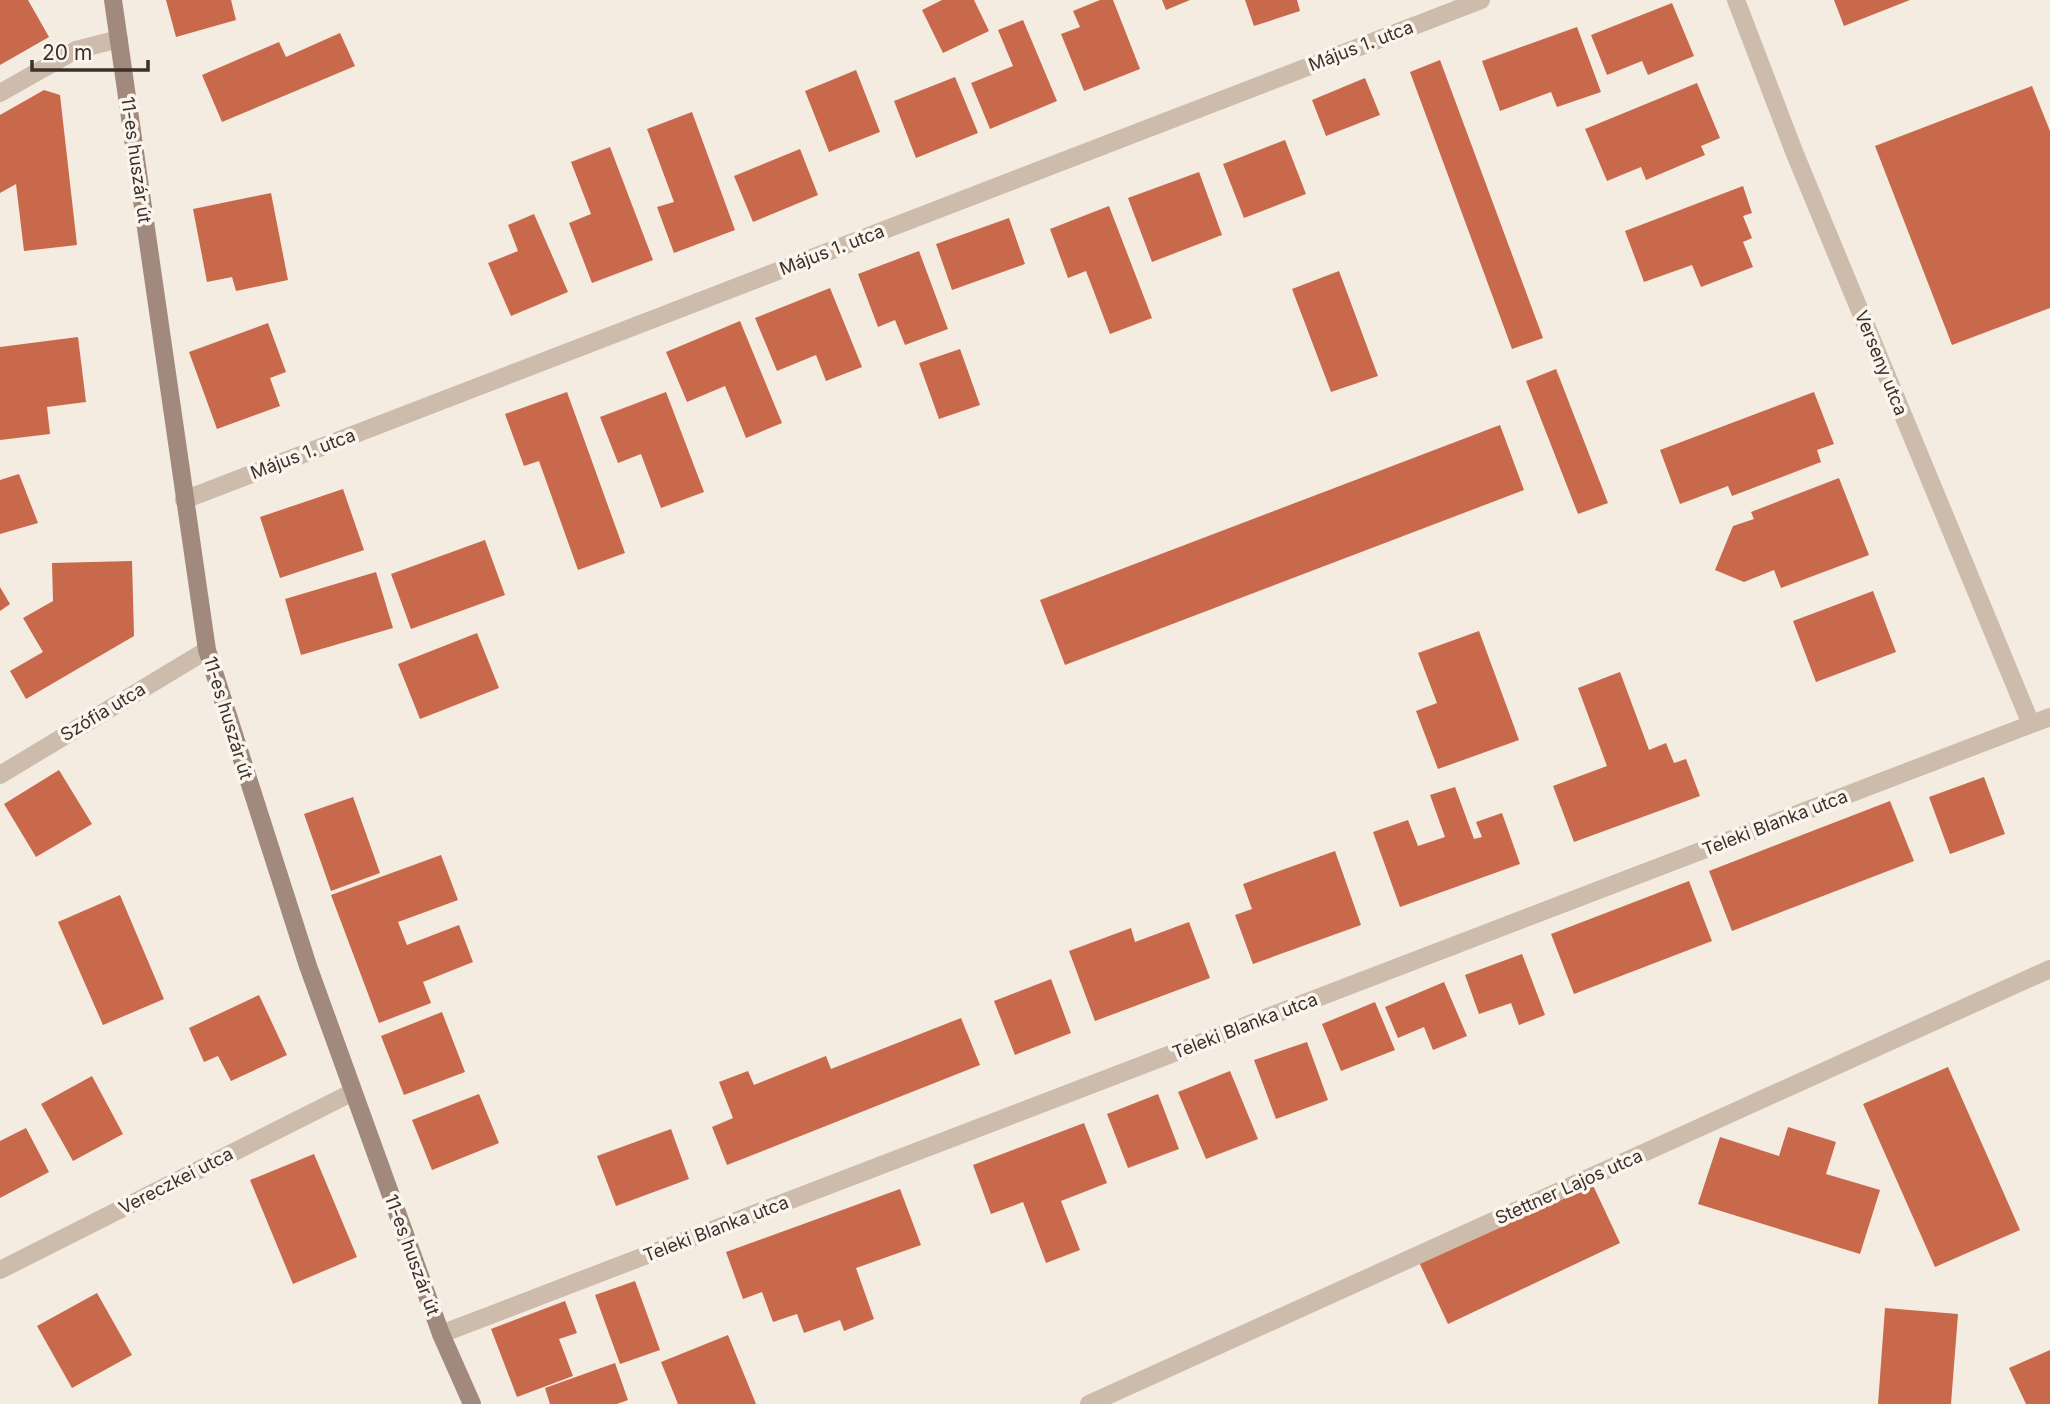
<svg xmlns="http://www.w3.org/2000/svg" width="2050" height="1404" font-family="Inter,sans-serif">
  <rect width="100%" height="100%" fill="#f4ebe1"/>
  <path fill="#c8694b" d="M0,0H28L49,37L0,65Z
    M166,0H231L236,20L176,37Z
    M942,0H974L989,31L943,53L922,10Z
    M1100,0H1113L1140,69L1084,91L1061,34L1080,27L1073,11Z
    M1162,0H1190L1166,10Z
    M1245,0H1297L1300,11L1254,26Z
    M1834,0H1910L1844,26Z
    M1672,3L1694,56L1648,75L1642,61L1607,75L1591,35Z
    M1023,20L1057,101L990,129L971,83L1013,66L998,30Z
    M1577,27L1601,92L1557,107L1551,92L1500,111L1482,61Z
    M340,33L355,66L222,122L202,75L279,42L286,57Z
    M1440,60L1543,338L1512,349L1410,72Z
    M856,70L880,132L829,152L805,91Z
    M955,77L978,133L916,158L894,101Z
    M1365,78L1380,115L1326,136L1312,100Z
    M1697,83L1720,138L1701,146L1705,155L1646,180L1641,167L1607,181L1585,129Z
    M2032,86L2050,131V308L1952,345L1875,146Z
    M44,90L60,95L77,245L24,251L16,184L0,193V115Z
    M692,112L735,230L674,253L657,207L674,202L647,129Z
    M1285,140L1306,194L1244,218L1223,164Z
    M610,147L653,260L592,283L569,223L591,214L571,162Z
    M800,149L818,195L753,222L734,176Z
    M1199,172L1222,235L1152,262L1128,198Z
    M1743,186L1752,213L1743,216L1752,238L1743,242L1753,267L1701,287L1692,265L1644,282L1625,231Z
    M271,193L288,280L236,291L232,277L207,282L193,209Z
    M1109,206L1152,318L1110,334L1086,271L1068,278L1050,229Z
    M534,214L568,292L511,316L488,263L518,251L508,225Z
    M1009,218L1025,264L952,290L936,244Z
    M919,251L948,329L905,345L895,320L878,327L858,274Z
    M1339,271L1378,376L1331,392L1292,289Z
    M830,288L862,367L826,381L816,355L777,371L755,318Z
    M740,321L782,423L746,438L725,386L687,402L666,352Z
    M268,323L286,372L270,378L280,406L217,429L189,352Z
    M78,337L86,402L47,407L50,434L0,440V347Z
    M960,349L980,405L939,419L919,363Z
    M1556,369L1608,503L1578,514L1526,381Z
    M567,392L625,553L578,570L539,461L524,466L505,414Z
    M666,392L704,492L661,508L641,454L618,463L600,417Z
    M1814,392L1834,444L1817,450L1821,462L1732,496L1728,486L1680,504L1660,450Z
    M1500,425L1524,490L1065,665L1040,600Z
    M19,474L38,523L0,534V480Z
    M1839,478L1869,555L1781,588L1774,570L1744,582L1715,570L1733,526L1754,519L1751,512Z
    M343,489L364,550L280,578L260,517Z
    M485,540L505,595L411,629L391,574Z
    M132,561L134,636L26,699L10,671L43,652L23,618L53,601L52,563Z
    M376,572L393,628L301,655L285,599Z
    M0,587L10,604L0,611Z
    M1873,591L1896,652L1816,682L1793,621Z
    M1479,631L1519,740L1438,769L1416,711L1437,703L1418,653Z
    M477,633L499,688L420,719L398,664Z
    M1620,672L1649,750L1666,743L1674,763L1686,759L1700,796L1574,842L1553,786L1607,766L1578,688Z
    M59,770L92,824L36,857L4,804Z
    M1984,777L2005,834L1950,854L1929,797Z
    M1455,787L1474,839L1482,837L1476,822L1502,813L1520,864L1400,907L1373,832L1408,820L1418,846L1445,837L1430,795Z
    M353,797L380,873L331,891L304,814Z
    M1890,801L1914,861L1732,931L1709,871Z
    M1335,851L1361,925L1253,964L1235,915L1252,909L1243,884Z
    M441,855L458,900L398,922L407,945L459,925L473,962L423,982L431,1003L379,1023L331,895Z
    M1689,881L1712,941L1574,994L1551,934Z
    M120,895L164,999L103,1025L58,922Z
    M1189,922L1210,978L1095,1021L1069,951L1131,928L1135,942Z
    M1522,954L1545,1015L1519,1025L1511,1003L1479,1014L1465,975Z
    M1051,979L1071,1033L1015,1055L994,1001Z
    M1444,982L1467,1036L1433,1050L1424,1027L1398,1038L1385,1007Z
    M259,995L287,1055L231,1081L218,1056L204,1062L189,1028Z
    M1375,1002L1395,1050L1341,1071L1322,1024Z
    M442,1012L465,1072L404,1095L381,1036Z
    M961,1018L980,1065L727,1165L712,1127L733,1118L719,1082L748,1071L754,1085L826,1056L831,1069Z
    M1307,1042L1328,1100L1276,1119L1254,1060Z
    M1948,1067L2020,1230L1935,1267L1863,1104Z
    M1230,1071L1258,1139L1206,1159L1178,1092Z
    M92,1076L123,1134L73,1161L41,1104Z
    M479,1094L499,1143L432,1170L412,1120Z
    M1158,1094L1179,1149L1128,1168L1107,1114Z
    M1084,1123L1107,1183L1061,1201L1080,1250L1046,1263L1023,1202L991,1214L973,1165Z
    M1788,1127L1836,1142L1826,1174L1880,1190L1860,1254L1698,1204L1720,1137L1779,1156Z
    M26,1128L49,1172L0,1198V1141Z
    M671,1129L689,1179L616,1206L597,1156Z
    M314,1154L357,1257L293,1284L250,1180Z
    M1590,1179L1620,1243L1448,1324L1418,1260Z
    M900,1189L921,1245L856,1268L874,1319L844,1331L840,1320L804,1333L797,1314L773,1322L762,1292L743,1299L726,1252Z
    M635,1281L660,1350L620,1364L595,1295Z
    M97,1293L132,1355L72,1388L37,1326Z
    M565,1301L577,1333L559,1339L573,1376L517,1397L491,1329Z
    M1885,1308L1958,1314L1951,1404H1878Z
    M728,1335L756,1404H678L661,1362Z
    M2050,1350V1404H2026L2009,1368Z
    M615,1363L628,1400L617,1404H550L545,1388Z"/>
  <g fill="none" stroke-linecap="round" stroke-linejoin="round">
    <path stroke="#cdbbac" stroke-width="18" d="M1736,0L1795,154L2031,724
      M0,93L76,50L119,39
      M184,500L1481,0
      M0,775L207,650
      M0,1270L353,1092
      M441,1334L2050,717
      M1089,1404L2050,969"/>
    <path stroke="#a18a7d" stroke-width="18" d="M113,0L207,650L308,966L441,1334L472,1404"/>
  </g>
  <g text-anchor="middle" stroke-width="7" stroke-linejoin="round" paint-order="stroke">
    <g font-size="18" fill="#3b302b" stroke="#fbf5ee">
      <text transform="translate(1361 46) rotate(-21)" y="6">Május 1. utca</text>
      <text transform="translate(136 160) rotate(82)" y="6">11-es huszár út</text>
      <text transform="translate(832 250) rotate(-21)" y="6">Május 1. utca</text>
      <text transform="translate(1881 363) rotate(68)" y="6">Verseny utca</text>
      <text transform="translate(303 454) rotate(-21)" y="6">Május 1. utca</text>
      <text transform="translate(103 712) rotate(-31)" y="6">Szófia utca</text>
      <text transform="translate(228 718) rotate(73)" y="6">11-es huszár út</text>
      <text transform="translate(1775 823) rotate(-21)" y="6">Teleki Blanka utca</text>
      <text transform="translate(1245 1026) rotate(-21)" y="6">Teleki Blanka utca</text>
      <text transform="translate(176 1181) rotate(-27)" y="6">Vereczkei utca</text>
      <text transform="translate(1569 1187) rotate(-24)" y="6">Stettner Lajos utca</text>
      <text transform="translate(716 1229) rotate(-21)" y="6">Teleki Blanka utca</text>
      <text transform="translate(412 1255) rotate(70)" y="6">11-es huszár út</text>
    </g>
  </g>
  <path d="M32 60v10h116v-10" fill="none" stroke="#3b302b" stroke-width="3.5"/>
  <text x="42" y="60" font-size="21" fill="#3b302b" stroke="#fbf5ee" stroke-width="5" paint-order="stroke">20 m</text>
</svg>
